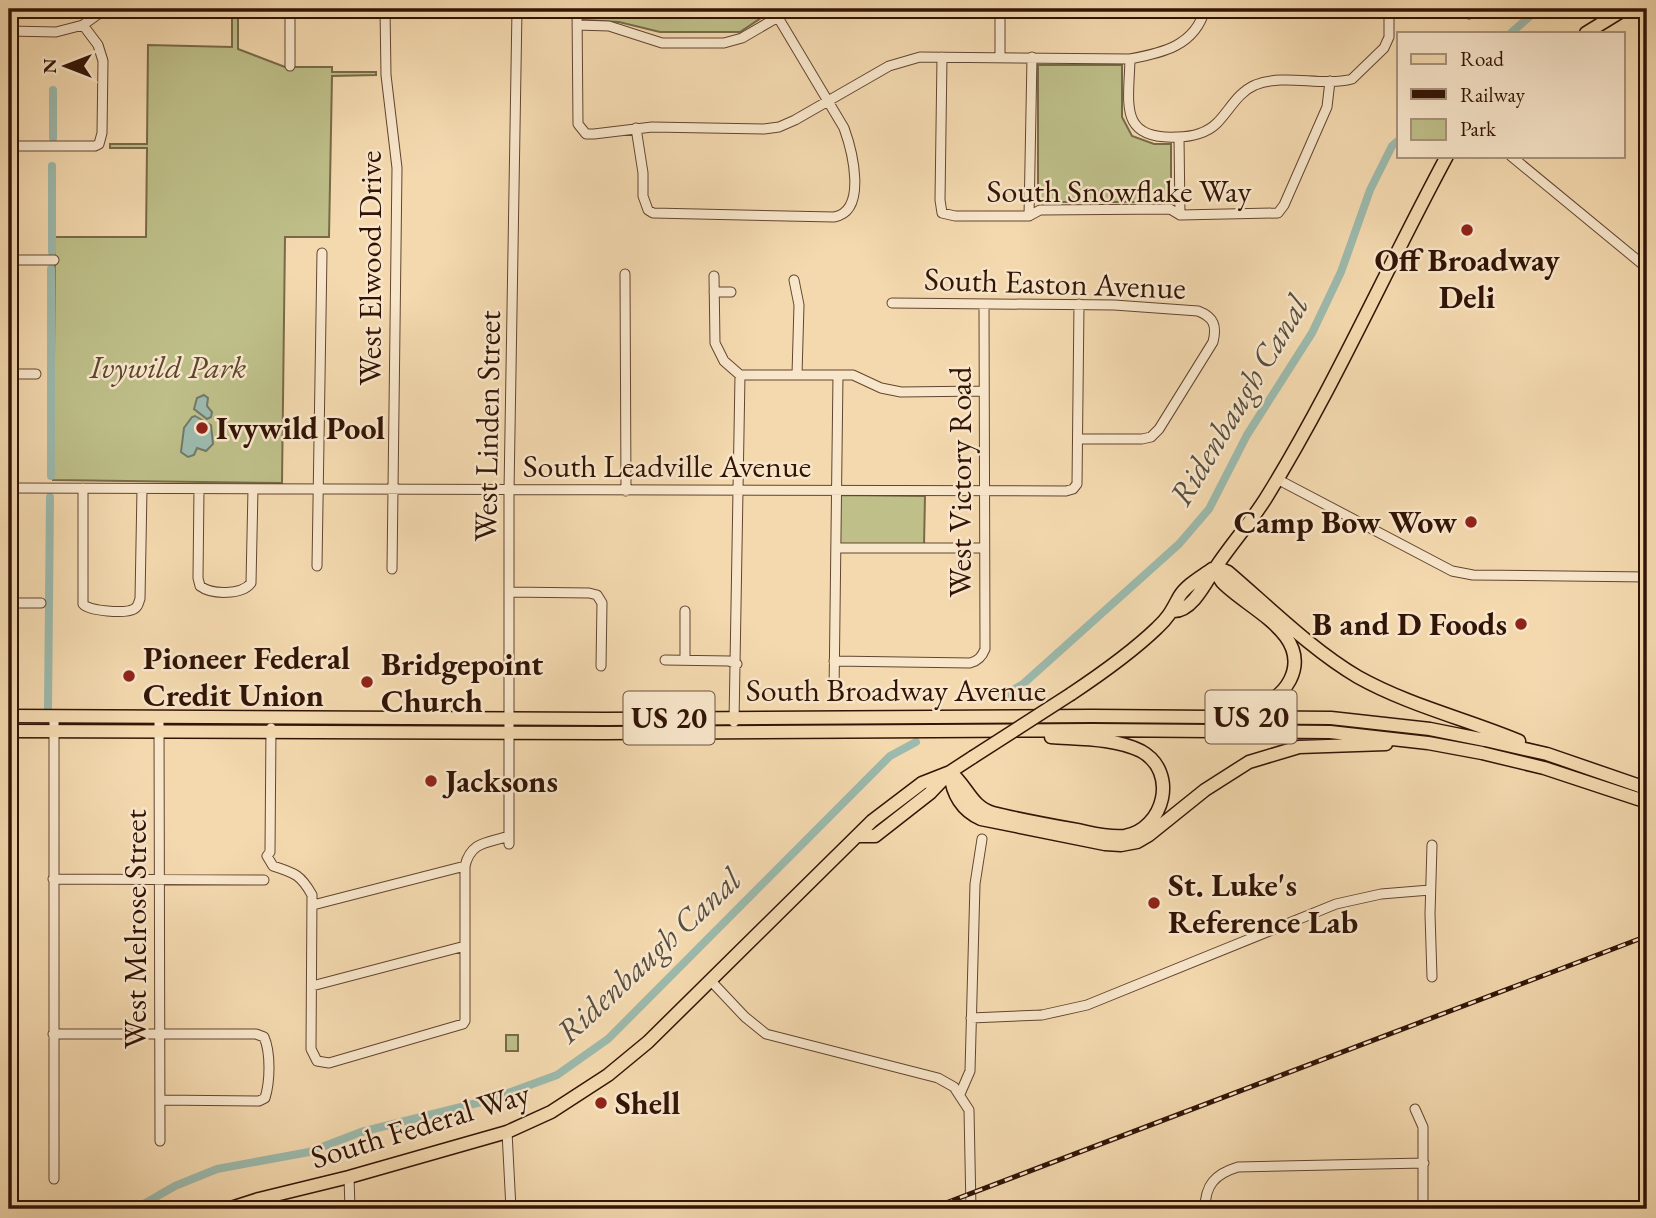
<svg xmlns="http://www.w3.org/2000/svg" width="1656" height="1218" font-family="'EB Garamond',serif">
  <rect width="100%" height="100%" fill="#f4d9af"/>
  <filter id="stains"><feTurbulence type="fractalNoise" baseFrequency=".00286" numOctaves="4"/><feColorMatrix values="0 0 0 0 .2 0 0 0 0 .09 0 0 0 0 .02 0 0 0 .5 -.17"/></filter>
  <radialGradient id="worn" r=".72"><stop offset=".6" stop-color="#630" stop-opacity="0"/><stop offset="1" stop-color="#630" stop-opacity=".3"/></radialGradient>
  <path fill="#bebf89" stroke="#786a48" stroke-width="2" d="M232,9H238V49L285,67H332V72H376V75L332,76L329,237H285L282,483L53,480L55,237H146L147,148H110V144H147L148,45L232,47Z
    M582,9H764L767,14L740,32H660L619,22L581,20Z
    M1038,65H1122V117L1132,136L1154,144H1171V202H1038Z
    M839,495L925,496L924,546H839Z
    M506,1035H518V1051H506Z"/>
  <path fill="#9cbaad" stroke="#72786a" stroke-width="2" d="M204,395L208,398L207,406L212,412L211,417L207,419L194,409L197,398Z
    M195,416L211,425L213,444L206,451L197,448L194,455L188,457L181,452L184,428L192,417Z"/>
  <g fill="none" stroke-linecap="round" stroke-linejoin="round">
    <path stroke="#9cbaad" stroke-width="8" d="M1511,33L1538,9
      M53,138V90
      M52,252V166
      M51,476V269
      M1000,698L1023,684L1179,544L1209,509L1247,435L1312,333L1341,272L1370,190L1392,146L1399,140
      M48,709L50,497
      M135,1209L175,1186L217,1169L309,1152L361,1132L489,1100L557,1075L608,1039L890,756L916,742"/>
    <g stroke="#624530" stroke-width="11">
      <path id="minor" d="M385,9L386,75L397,168L392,569
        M577,9L578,124L586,134H594L652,127L764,129L779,127L795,120L889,66L920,57L1130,59C1162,53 1195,46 1205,9
        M1000,9V57
        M1468,9L1469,14
        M577,25L609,26L662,43H724L742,38L778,17
        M9,31L56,32L83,25L105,9
        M942,57L940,200L942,213L955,216H1029L1040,210L1170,209L1180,215L1278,213L1284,205L1327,107L1330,81
        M1130,59C1129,103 1118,140 1177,137C1191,137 1207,133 1217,123C1230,110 1237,93 1255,85C1285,73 1321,87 1352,79L1384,48L1389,37V9
        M290,66V9
        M636,128L643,173V196L648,210L653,213L834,217C868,211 852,150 844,128L773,9
        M1179,137L1180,215
        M9,146H95L99,144L102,133L103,61L98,45L83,25
        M1511,156L1647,268
        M1029,216L1032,57
        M9,260H54
        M625,274L626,491
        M714,276L715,343L724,361L740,375
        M794,280L799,305L797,374
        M714,292H731
        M892,303L1114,305L1198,311C1214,317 1217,326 1213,342L1159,429L1151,437L1142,439H1078
        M9,374H36
        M740,375H853L881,388L901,392L984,391
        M1277,479L1452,571L1473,575L1647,577
        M9,488L1066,491L1073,489L1077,484L1079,304
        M83,488V604C89,611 125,614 134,609C139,606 138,603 140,599L142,489
        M199,489L198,578L200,586C212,595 242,595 251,583L253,489
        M836,548H984
        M317,566L322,253
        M509,592L589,593L597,595L602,603L601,666
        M9,603H41
        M685,611V660
        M665,660L729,661L737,664
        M834,661L970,663C978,661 982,657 985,649L984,304
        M834,693L838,375
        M159,718L160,1141
        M734,722L740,375
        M271,728L270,852L267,856L273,866C295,873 301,875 312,895L311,1049L317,1061L329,1063L463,1024L465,1021V866
        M509,844V491L517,9
        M1432,845L1430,914L1432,977
        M53,879L264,880
        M313,905L465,866C471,841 488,843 509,836
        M711,981L745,1017L766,1034L938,1078L954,1087L969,1110L971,1209
        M312,986L465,946
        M971,1018L1042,1015L1087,1005L1336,904L1381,894L1430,890
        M53,1034H256L264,1037C271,1053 270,1082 265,1098L259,1101L160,1100
        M960,1094L970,1071L975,884L982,839
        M1415,1109L1423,1127V1209
        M507,1132L511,1209
        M349,1177L350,1209
        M54,1179V717
        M1205,1209C1205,1185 1215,1174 1238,1167L1424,1163"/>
    </g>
    <g stroke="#321406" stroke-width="15">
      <path id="major" d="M1586,33L1625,9
        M1216,567L1228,572C1269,607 1312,650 1358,677C1408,705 1466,719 1519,741
        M1216,567C1217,572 1219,578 1222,582C1246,608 1313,634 1290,680C1276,708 1246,707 1220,709
        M1174,611C1193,611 1207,580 1216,567C1232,543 1251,522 1266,498C1334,388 1386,269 1447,156
        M1071,694C1101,674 1131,653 1157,628C1169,617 1172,610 1179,597C1186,585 1201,577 1212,569
        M9,716L605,719L1092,716L1331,718L1430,729L1485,740L1547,754L1640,786L1647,791
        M9,731L605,733L1092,730L1330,732L1428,743L1482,753L1544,768L1647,802
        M950,772C952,794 961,810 981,819L1105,844L1121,845L1137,842L1149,835L1205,790L1249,762L1299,747L1386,744
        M950,772C967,785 971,807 993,813C1021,820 1049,825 1077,830C1092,833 1109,838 1125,836C1164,829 1179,772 1141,751C1115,738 1079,739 1051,737
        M859,836H875L930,793L950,772L973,757
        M228,1209L259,1199L349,1177L507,1132L551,1112L608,1075L648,1042L872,821L922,783L950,772"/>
    </g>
    <use href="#minor" stroke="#f8e6cb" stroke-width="9"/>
    <use href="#major" stroke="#f4d9af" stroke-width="12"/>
    <g stroke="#321406" stroke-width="5">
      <path id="rail" d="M930,1209L1647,936"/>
    </g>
    <use href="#rail" stroke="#f8e6cb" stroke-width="2.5" stroke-dasharray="8" stroke-linecap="butt"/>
    <g stroke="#321406" stroke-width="15" stroke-linecap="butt">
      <path id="major-bridge" d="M973,757L1071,694"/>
    </g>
    <use href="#major-bridge" stroke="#f4d9af" stroke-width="12"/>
  </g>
  <g fill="#8f2418" stroke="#f8e6cb" stroke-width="2.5">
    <circle cx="1467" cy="230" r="7"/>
    <circle cx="202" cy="428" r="7"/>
    <circle cx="1471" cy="522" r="7"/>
    <circle cx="1521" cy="624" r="7"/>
    <circle cx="129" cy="676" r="7"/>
    <circle cx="367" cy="682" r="7"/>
    <circle cx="431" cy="781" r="7"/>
    <circle cx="1154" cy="903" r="7"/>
    <circle cx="601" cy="1103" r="7"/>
  </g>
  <g text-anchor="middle" stroke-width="5" stroke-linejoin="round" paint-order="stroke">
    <g fill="#f8e6cb" stroke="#6d5341" stroke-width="2">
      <rect x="1205.5" y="690.5" width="91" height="53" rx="5"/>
      <rect x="623.5" y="691.5" width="91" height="53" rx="5"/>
    </g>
    <g font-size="30" font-weight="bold" fill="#321406">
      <text x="1251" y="727">US 20</text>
      <text x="669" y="728">US 20</text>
    </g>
    <g font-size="32" fill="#321406" stroke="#f8e6cb">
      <text x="1119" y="202">South Snowflake Way</text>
      <text transform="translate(370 268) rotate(-90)" y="11">West Elwood Drive</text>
      <text transform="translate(1055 283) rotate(2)" y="11">South Easton Avenue</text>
      <text transform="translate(487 426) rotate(-89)" y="11">West Linden Street</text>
      <text x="667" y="477">South Leadville Avenue</text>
      <text transform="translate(960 482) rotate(-90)" y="11">West Victory Road</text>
      <text x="896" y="701">South Broadway Avenue</text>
      <text transform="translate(135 929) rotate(-90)" y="11">West Melrose Street</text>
      <text transform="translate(420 1125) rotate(-17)" y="11">South Federal Way</text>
    </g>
    <g font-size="32" font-weight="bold" fill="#321406" stroke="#f8e6cb" text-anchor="start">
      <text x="1467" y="271" text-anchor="middle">Off Broadway<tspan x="1467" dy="37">Deli</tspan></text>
      <text x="216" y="439">Ivywild Pool</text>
      <text x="1457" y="533" text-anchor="end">Camp Bow Wow</text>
      <text x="1507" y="635" text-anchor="end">B and D Foods</text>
      <text x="143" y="669">Pioneer Federal<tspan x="143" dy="37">Credit Union</tspan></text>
      <text x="381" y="675">Bridgepoint<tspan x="381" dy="37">Church</tspan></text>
      <text x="445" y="792">Jacksons</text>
      <text x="1168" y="896">St. Luke's<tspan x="1168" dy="37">Reference Lab</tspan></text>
      <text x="615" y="1114">Shell</text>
    </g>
    <g font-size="32" font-style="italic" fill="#5c472d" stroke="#f8e6cb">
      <text x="168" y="378">Ivywild Park</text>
    </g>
    <g font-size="33" font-style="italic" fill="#574e40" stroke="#f8e6cb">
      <text transform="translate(1238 400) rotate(-59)" y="12">Ridenbaugh Canal</text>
      <text transform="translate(648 955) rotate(-43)" y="12">Ridenbaugh Canal</text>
    </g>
  </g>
  <rect width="1656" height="1218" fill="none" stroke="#f4d9af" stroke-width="35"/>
  <rect x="10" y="10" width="1635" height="1197" fill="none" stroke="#321406" stroke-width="3.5"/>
  <rect x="18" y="18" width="1621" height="1183" fill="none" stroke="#321406" stroke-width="2"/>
  <rect x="1397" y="32" width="228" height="126" fill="#f8e6cb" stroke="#a9927c" stroke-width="2"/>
  <rect x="1411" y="54" width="35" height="10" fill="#f4d9af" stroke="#a9927c" stroke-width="2"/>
  <text x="1460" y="66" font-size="21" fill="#321406">Road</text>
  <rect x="1411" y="89" width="35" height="10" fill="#321406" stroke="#a9927c" stroke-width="2"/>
  <text x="1460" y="102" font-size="21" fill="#321406">Railway</text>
  <rect x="1411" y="119" width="35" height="21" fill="#bebf89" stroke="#a9927c" stroke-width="2"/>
  <text x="1460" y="136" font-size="21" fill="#321406">Park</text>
  <g transform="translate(66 66) rotate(270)" stroke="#f8e6cb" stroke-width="5" paint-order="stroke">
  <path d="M0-5L12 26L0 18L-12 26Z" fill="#321406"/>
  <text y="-10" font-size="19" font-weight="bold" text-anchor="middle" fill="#321406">N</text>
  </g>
  <rect width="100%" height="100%" filter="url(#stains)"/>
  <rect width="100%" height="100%" fill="url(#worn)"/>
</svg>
